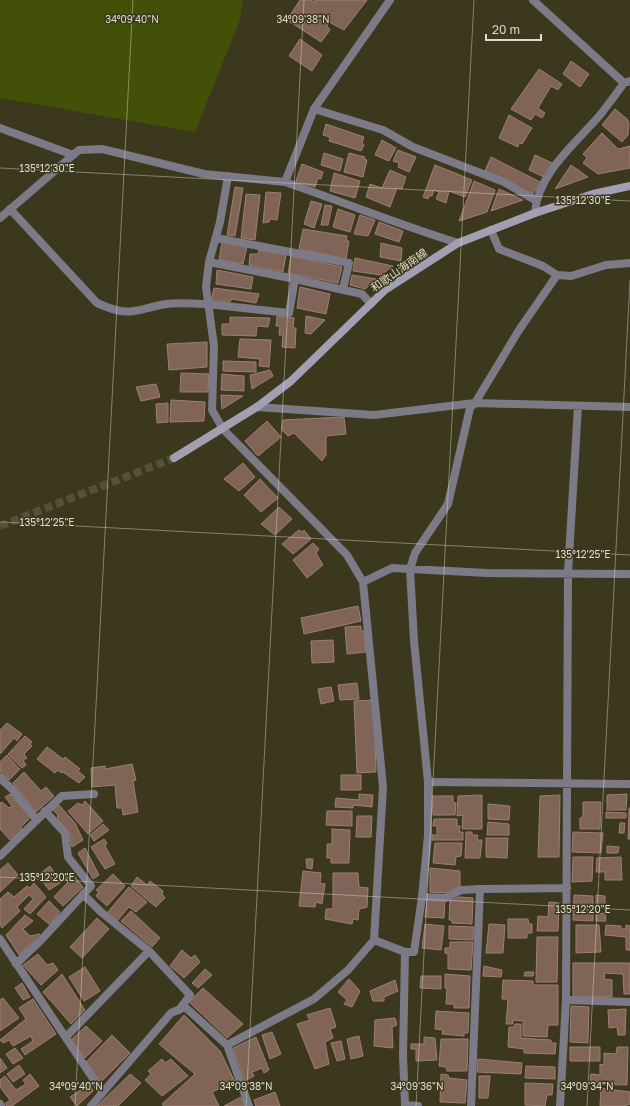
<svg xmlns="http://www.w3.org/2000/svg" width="630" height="1106" font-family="'Golos Text','Noto Sans JP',sans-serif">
  <rect width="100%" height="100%" fill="#3c381d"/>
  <path fill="#435008" d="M0,0H243L239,22L195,132L0,98Z"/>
  <path fill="#816458" stroke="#9d7f71" d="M300,0H311L314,2L315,0H367L344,30L329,22L327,26L330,30L321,42L287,20Z
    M300,39L322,55L312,71L289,56Z
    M571,61L589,74L580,87L563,74Z
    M539,69L562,84L558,90L551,86L538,108L545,113L542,118L535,114L531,120L511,109Z
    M615,109L627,119L629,123L628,135L622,142L602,125Z
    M509,115L532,128L522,144L519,143L518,147L499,138Z
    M326,124L364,137L362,143L364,145L361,151L329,141L330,137L323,135Z
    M602,133L618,149L630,146V168L598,174L583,163L587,158L583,154Z
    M382,140L396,148L389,161L375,155Z
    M398,150L416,157L409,172L398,167L399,163L393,161Z
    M324,153L343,159L340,171L321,165Z
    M349,153L365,157L364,159L367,160L363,177L344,172Z
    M535,155L552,163L544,177L529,170Z
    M491,157L540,182L533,194L485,171Z
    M302,164L323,172L321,179L318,178L315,187L296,181Z
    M435,165L472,180L465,197L449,191L446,203L436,199L439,192L434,190L432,196H429L428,199L423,197Z
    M571,165L588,177L555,189Z
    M390,170L406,177L402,189L397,188L390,207L366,197L370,184L382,188Z
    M334,173L360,181L355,198L330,191Z
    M474,181L495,190L487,212L459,221Z
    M235,187L243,188L235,236L227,235Z
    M499,189L523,200L491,211Z
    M266,192L281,193L277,220L270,219L269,222L263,223Z
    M246,194L260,195L255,240L241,238Z
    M311,201L322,204L314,228L304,224Z
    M325,205L332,206L328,225H321Z
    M338,209L355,215L350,232L333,227Z
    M360,215L375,220L368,236L354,234Z
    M379,222L403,231L399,242L375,234Z
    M303,229L347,236L346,241H349L346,259L299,249Z
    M222,242L247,246L243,264L219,260Z
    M381,243L402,248L401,261L380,257Z
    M259,250L286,255L283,272L249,265L250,254H258Z
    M291,256L342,267L338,283L288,273Z
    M355,258L393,266L381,275L353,271Z
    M217,270L253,277L251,289L216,284Z
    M352,275L376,279L365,289L350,285Z
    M300,287L330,294L326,314L297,308Z
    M214,288L259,294L256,303L232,299L229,303L211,302Z
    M277,316L294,318L293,328H296L295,348L282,347L283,335H279L280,326H276Z
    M306,316L325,320L311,334L305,333Z
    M230,317L270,318L268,327L257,326L256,336L222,335V324H230Z
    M240,339L271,340L269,367L259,366L260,359L238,357Z
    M207,342V367L169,370L167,344Z
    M223,361L256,362V372L223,371Z
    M270,370L273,376L252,389L250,375Z
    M181,373L209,374L208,392H180Z
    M222,374L244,376V391L221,390Z
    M156,384L160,397L141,401L136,387Z
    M221,395L243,396L222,409Z
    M171,400L205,402L204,421L170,422Z
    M168,403V422L157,423L156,404Z
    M344,417L346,434L326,436V455L322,461L294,433L288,436L282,430L283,420Z
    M267,421L281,437L258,456L245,441Z
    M243,463L255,477L239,491L224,479Z
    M260,479L278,498L261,512L244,495Z
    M279,507L292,519L275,535L261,524Z
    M299,530L302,532L304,530L311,539L293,554L282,544Z
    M313,543L319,549L316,553L323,565L307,578L293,560Z
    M358,606L361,621L304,634L301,618Z
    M361,626V631H364L366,652L347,654L345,627Z
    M333,640L334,662L312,663L311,641Z
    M357,683L359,699L340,700L338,685Z
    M331,687L334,701L321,704L318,689Z
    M374,700L376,772L357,773L354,701Z
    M7,723L22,734L17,741L14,738L0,754V730Z
    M25,736L32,742L30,744L32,746L24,754L27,758L23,760L26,765L22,768L8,754Z
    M47,747L63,759L65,757L80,769L78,771L85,777L79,783L63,772L61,773L58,770L55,773L37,759Z
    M7,755L20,769L9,780L0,772V762Z
    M132,764L136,780L133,781L138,812L123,815L122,808H117L115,785L92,787L91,768L105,766V769Z
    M24,772L41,791L46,787L54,796L36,812L13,783Z
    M341,775H361V790H341Z
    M10,794L31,817L21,827L22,830L10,840L0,829V803L2,802L9,808L12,806L5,797Z
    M359,794L373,795L372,807L353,805V808L335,807L336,798L359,800Z
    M627,794L626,810H607V795Z
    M482,795V829H462L463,815L457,816L458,796Z
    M560,795L559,857H538L540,796Z
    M432,796H453V802L456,803L455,815H433Z
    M85,801L103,821L88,834L68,811L78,803L82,805Z
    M583,802H601L600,829H580V818L583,817Z
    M488,804L510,806L509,820L488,819Z
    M59,805L75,823L83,840L72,847L69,832L57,819L58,815L53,810Z
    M629,808H630V839H628Z
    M327,811H352V826L326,825Z
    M606,812L626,813V818H606Z
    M357,816H372L371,837H356Z
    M434,819H457V826H460L459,832H463V840H432V835H437V826H433Z
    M488,822L509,824V835H487Z
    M620,823H625L624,833H619Z
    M103,824L109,830L94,841L90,835Z
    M332,829L350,830L349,863H331V858H327V844H332Z
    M466,832H472V835H478L477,840H482L480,858H465Z
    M573,832L603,833L601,853L572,852Z
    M486,838H508L507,858L486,857Z
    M104,839L107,843L105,846L115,864L105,869L91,847Z
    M435,843H462L461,856L456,857L455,865L433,863Z
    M607,846L619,847L618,853H607Z
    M85,848L99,875L93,879L78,853Z
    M573,857H593L592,881L572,882Z
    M621,857L622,880H605V872H596L597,858Z
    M306,859H313L312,869L307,868Z
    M8,863L18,875L0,892V870Z
    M50,866L60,883L49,890L38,875Z
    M430,868L460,871V886L446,893L430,892Z
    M303,871L321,873L320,883L325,884L322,904L316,902L315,907L299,906Z
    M71,872L83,887L63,906L54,897L68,882L64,878Z
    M333,873H358L359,887L368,888L367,907L359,909L358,920L353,919L352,924L325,919L326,909H333Z
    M113,874L125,886L107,906L96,896L99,892L96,890Z
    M137,877L147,885L150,881L163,891L162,894L165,898L156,907L131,886Z
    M34,883L46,897L30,914L24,909L33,899L29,895L17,907L20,911L2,928L0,924V899L8,892L14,897L27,886L30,888Z
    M129,887L147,902L136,912L129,907L117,921L107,913Z
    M574,895L593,896V921L573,920Z
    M596,895L605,896V905H596Z
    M459,897L473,898L472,924L452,923V920H449L450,901Z
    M427,900L445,901L444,918L425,917Z
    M49,901L60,912L50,925L37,914Z
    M549,902L559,903L558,931H537L538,916L548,917Z
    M131,911L160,938L152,947L121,921Z
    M605,913L606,921H596V914Z
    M25,915L33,921L23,929L30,936L40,934L19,955L6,935Z
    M97,918L109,929L82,958L70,947Z
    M508,919H528L529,924H532V933H527V938H508Z
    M425,924L444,926L441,950L422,948Z
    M489,924L505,925L503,953H486Z
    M576,925H599L601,952L576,953Z
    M606,925L621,926V929H626V925L630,926V950H626V937L605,935Z
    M449,926L474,927L473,940L449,939Z
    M537,937H558L557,982H536Z
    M450,942H473L471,970L448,969V954L445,953V948H450Z
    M182,950L191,958L195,955L200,962L184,978L170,966Z
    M38,954L47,965L53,963L58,970L41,985L23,965Z
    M573,963H630V994H624L623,974L605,973L604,979L612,980V997H573Z
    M484,966L502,970L501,977L483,976Z
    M85,967L100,991L84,1001L69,977Z
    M205,969L212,975L198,988L192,983Z
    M525,972H534L533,976H524Z
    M62,974L85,1010L71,1024L43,992Z
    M445,974L470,976L469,1008H454V1004H446L447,988H445Z
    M421,976H441V989L420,988Z
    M349,979L360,991L352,1007L344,1004L347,1000L338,992Z
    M395,980L398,991L384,997V1001H373L370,991Z
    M503,980L533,981V985H558V1025H548L547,1037L523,1036V1021L513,1020V1024H506L508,999H502Z
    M22,983L30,997L23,1000L15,988Z
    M203,988L243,1024L227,1038L189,1002Z
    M3,998L19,1018L0,1031V1000Z
    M33,999L56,1034L25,1055L21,1049L33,1041L31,1036L13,1046L9,1040L3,1043L0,1040L26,1019L19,1008Z
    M571,1006L589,1007L588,1043L570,1042Z
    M330,1008L336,1027L330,1029L333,1038L325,1042L329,1064L315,1069L297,1024L310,1020L307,1015Z
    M626,1009L625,1035H618L617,1027L609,1028L608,1010Z
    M436,1011L469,1013L468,1033H464V1036L442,1034L443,1030L435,1029Z
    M184,1015L220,1051L235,1082L212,1092L219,1106H164L162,1104L195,1074L159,1044Z
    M395,1018L397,1025L392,1027L393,1048L374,1046L375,1020Z
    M515,1024H521V1038L551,1040V1043H556L555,1054L524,1053V1049L508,1047L509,1027H514Z
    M86,1026L102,1041L85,1058L71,1040Z
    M272,1032L281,1054L270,1059L262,1035Z
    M112,1035L130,1053L101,1082L86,1062Z
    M359,1036L363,1056L351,1059L347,1039Z
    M256,1037L269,1070L264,1073L262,1068L252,1072L254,1076L245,1081L233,1048Z
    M424,1037L435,1038L437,1060L416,1061V1049H411V1044H424Z
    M441,1039H468L467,1071H447L446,1067L439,1066Z
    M341,1041L345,1059L337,1061L331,1043Z
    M570,1047H600V1061H570Z
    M617,1047H628L627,1085L590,1084L591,1074L600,1075V1064L604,1065V1053L616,1054Z
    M15,1048L23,1058L13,1064L6,1054Z
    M0,1058L7,1068L0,1073Z
    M162,1059L165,1063L171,1059L188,1076L162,1096L145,1080L151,1074L148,1071Z
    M478,1059L522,1063L521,1074L477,1072Z
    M19,1065L25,1074L13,1082L7,1074Z
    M526,1066L555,1067V1079L525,1078Z
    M30,1074L39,1086L12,1106H7L5,1104L10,1100L0,1087V1080L5,1076L16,1090L26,1084L23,1080Z
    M130,1074L141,1083L118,1106H97Z
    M441,1074L448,1075L449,1078L467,1080L465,1103L440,1102Z
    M479,1076H490L488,1098H479Z
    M525,1083L553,1084L552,1095H547L545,1106L525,1105Z
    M90,1084L93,1091L77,1106L70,1097Z
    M601,1088L630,1092V1104L624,1106H600Z
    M275,1092L280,1106H256L254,1100Z
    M241,1097L245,1106H224Z"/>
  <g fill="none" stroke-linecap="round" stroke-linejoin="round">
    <path stroke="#545137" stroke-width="8" stroke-dasharray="8 4" stroke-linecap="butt" d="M0,526L174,458"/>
    <path stroke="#7c7a86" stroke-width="8" d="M314,109L383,130L413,147L504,182L535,200
      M285,182C343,202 400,225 458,243
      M10,209L97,303C130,318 133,310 166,304C179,302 194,304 207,304
      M257,407L374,415L475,403
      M0,856L40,817
      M405,952H414L422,897L428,836V782L414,641L410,569
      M566,1000L630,1002"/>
    <path stroke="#7c7a86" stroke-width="8" d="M533,0L624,83
      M0,128L73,155
      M228,176L220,222L209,262L206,287L214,346L212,410L223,429L347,555L363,582
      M535,213C537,174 576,143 600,115C608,105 616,94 624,83L630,81
      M0,218L79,150L102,149L204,174L285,182L314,109L390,0
      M216,238L349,263L343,289
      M209,262L295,279
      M557,275L571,276L606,265L630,263
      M207,304L289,313L295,279L362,294L371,304
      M475,403L630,407
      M410,569L415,553L448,504L470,408L475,403L519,330L557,275L543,266L499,249L491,230
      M0,778L12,789L37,820
      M428,782L630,784
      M40,817L62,796L94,794
      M83,894L101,912L149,951L190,995L179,1010
      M422,897L446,898L461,890L480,889
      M0,939L102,1092
      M374,940L405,952L403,1055L405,1105L418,1106
      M16,964L42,939L91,886L68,857L65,833L45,811
      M66,1037L149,951
      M227,1045L314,999L348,970L374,940L383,787L363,582L392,568L487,573L630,574
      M0,1104L1,1106
      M91,1106L171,1013L185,1007L227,1045L249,1106
      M471,1106L480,889L567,888
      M560,1106L566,1000L568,573L578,406"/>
    <path stroke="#a39fb3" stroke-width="8" d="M174,458L257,407L291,381L385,290L458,243L535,213L593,194L630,186"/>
  </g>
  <path fill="none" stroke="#dedccc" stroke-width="1" stroke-opacity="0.45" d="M0,168L630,201M0,522L630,555M0,877L630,910M75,1106L133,0M246,1106L304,0M416,1106L474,0M587,1106L630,280"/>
  <g text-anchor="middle" stroke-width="3" stroke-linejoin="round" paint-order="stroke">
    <g font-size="11" fill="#dedccc" stroke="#3c381d">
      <text transform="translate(399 270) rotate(-35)" y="4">和歌山海南線</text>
    </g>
  </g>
  <g font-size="10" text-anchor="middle" fill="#dedccc" stroke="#3c381d" stroke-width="3" stroke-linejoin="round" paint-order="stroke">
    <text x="132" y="23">34°09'40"N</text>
    <text x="303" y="23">34°09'38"N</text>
    <text x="47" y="172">135°12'30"E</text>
    <text x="583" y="204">135°12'30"E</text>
    <text x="47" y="526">135°12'25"E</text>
    <text x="583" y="558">135°12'25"E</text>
    <text x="47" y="881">135°12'20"E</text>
    <text x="583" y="913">135°12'20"E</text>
    <text x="76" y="1090">34°09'40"N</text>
    <text x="246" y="1090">34°09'38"N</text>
    <text x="417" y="1090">34°09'36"N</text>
    <text x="587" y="1090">34°09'34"N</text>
  </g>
  <path d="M486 34v6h55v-6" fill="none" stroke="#dedccc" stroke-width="2"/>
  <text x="492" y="34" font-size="12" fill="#dedccc" stroke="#3c381d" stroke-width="3" paint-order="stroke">20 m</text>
</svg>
